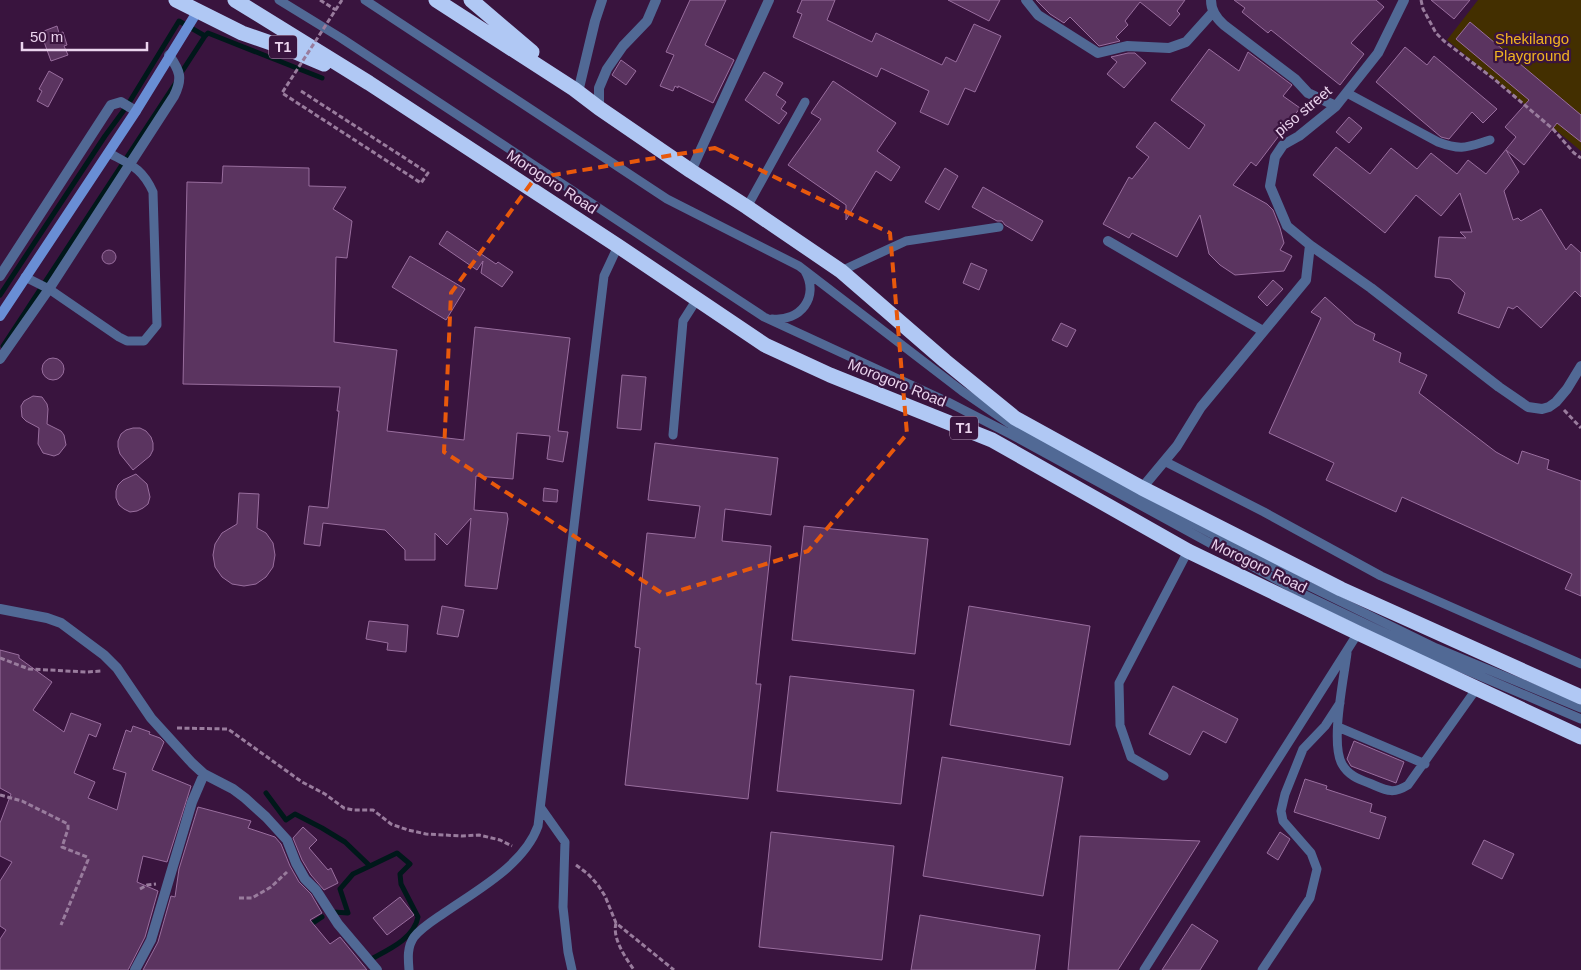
<svg xmlns="http://www.w3.org/2000/svg" width="1581" height="970" font-family="Helvetica,sans-serif">
  <rect width="100%" height="100%" fill="#39143e"/>
  <path fill="#432f00" d="M1478,0H1581V151L1447,40Z"/>
  <g fill="none" stroke-linecap="round" stroke-linejoin="round">
    <path stroke="#00181a" stroke-width="5" d="M179,76L205,36
      M0,295L105,136L127,106L179,21L205,36L208,33L322,78
      M3,346L175,84
      M266,793L286,820L295,814L322,828L345,842L370,866L353,874L340,889L348,913L334,912
      M370,866L397,853L410,864L400,874L401,884L418,917C414,938 390,949 373,958
      M307,927L322,917"/>
  </g>
  <path fill="#5b3460" stroke="#996e9e" d="M690,0H726L705,45L734,60L713,103L678,86V88L675,86L673,91L660,86L674,55L666,52Z
    M802,0H835L827,20L872,42L876,33L942,65L946,57L956,62L974,24L1001,36L975,92L965,88L948,125L920,112L929,91L881,68L877,77L793,37L802,14L797,12Z
    M948,0H1000L989,21Z
    M1036,0H1185L1177,11L1180,14L1170,26L1140,2L1125,21L1128,25L1116,37L1120,41L1099,46L1070,17L1064,23L1050,14Z
    M1234,0H1376L1384,7L1351,43L1364,54L1340,85L1271,30L1268,33L1242,12L1245,8Z
    M1431,0H1470L1454,19Z
    M1470,22L1581,115V142L1557,123L1524,165L1506,150L1519,172L1504,191L1513,220L1518,218L1521,221L1541,209L1566,250L1571,244L1581,253V297L1575,291L1541,328L1517,306L1513,309L1508,307L1499,328L1458,313L1465,293L1450,279L1435,277L1439,237L1466,238L1460,232H1472L1460,193L1441,216L1416,195L1385,233L1313,175L1336,147L1370,174L1391,148L1417,169L1431,153L1457,174L1468,160L1486,174L1516,137L1505,127L1529,100L1456,39Z
    M57,26L59,33L63,32L67,45L64,46L68,55L51,61L43,39L46,37L44,31Z
    M1405,47L1427,65L1434,56L1497,109L1483,123L1472,112L1449,139L1441,137L1376,82Z
    M1209,49L1239,71L1248,52L1292,85L1283,96L1300,108L1256,166L1251,162L1233,185L1267,204L1273,210L1280,228L1284,243L1280,250L1292,256L1284,271L1235,275L1220,265L1209,254L1200,215L1177,257L1132,233L1129,238L1103,224L1129,177L1132,179L1149,157L1136,147L1155,122L1189,149L1205,125L1171,100Z
    M1128,53H1135L1146,63L1124,88L1107,74L1117,62L1111,57Z
    M621,60L636,71L626,85L612,75Z
    M49,71L63,79L48,107L37,101L42,91L39,89Z
    M764,72L783,83L776,95L786,102L781,109L787,113L779,124L745,100Z
    M833,81L896,123L877,151L900,167L891,181L876,171L846,220V205L788,165L821,119L811,113Z
    M1349,117L1362,128L1349,143L1336,132Z
    M223,166L309,168V186L346,187L333,209L352,221L347,258L336,257L334,342L397,350L387,431L464,440L475,327L570,338L558,431L568,432L563,462L547,459L550,436L517,433L513,479L476,476L474,510L507,513L508,519L497,589L465,586L471,518L447,545L435,533V560H405V550L385,530L323,523L320,546L304,544L309,506L328,508L339,411H337L340,387L183,384L187,182L222,183Z
    M945,168L958,176L939,210L925,202Z
    M983,187L1043,221L1032,241L1005,225L1002,221H997L972,207Z
    M447,231L496,264L498,262L513,272L502,287L481,273L483,261L477,270L439,244Z
    M102 257a7 7 0 1 1 14 0a7 7 0 1 1-14 0Z
    M410,256L465,289L446,320L392,287Z
    M971,263L987,270L979,290L963,283Z
    M1273,280L1283,289L1267,306L1258,297Z
    M1325,297L1355,324L1375,334L1373,340L1401,353L1399,362L1427,375L1419,393L1496,452L1518,464L1522,451L1549,460L1547,469L1581,481V596L1565,589L1572,574L1402,497L1396,512L1326,480L1334,463L1269,433L1321,318L1311,312Z
    M1061,323L1076,330L1067,347L1052,340Z
    M42 369a11 11 0 1 1 22 0a11 11 0 1 1-22 0Z
    M622,375L646,377L641,430L617,428Z
    M33,396L42,397L47,404L48,409L47,424L61,431L64,435L66,445L59,454L54,456L43,453L38,444L39,428L26,421L22,417L21,406L24,401Z
    M133,428H140L146,431L151,437L153,443V450L150,456L133,470L120,454L118,447V441L121,434L126,430Z
    M655,443L778,458L771,515L725,509L722,541L771,546L756,684H761L748,799L625,785L640,648L635,647L647,533L695,538L700,506L648,500Z
    M136,474L147,484L150,497L148,504L143,508L137,511L130,512L124,509L119,505L116,498V491L118,485L123,480Z
    M544,488L558,490L557,502L543,501Z
    M239,493L259,494L257,528L266,533L273,543L275,555L273,567L266,577L256,584L244,586L232,584L222,577L215,567L213,555L215,544L222,533L237,524Z
    M804,526L928,539L915,654L792,640Z
    M442,606L464,610L458,637L437,634Z
    M969,606L1090,626L1070,745L950,725Z
    M369,621L408,625L406,652L387,650L388,643L366,639Z
    M0,650L19,655V658L52,682L33,710L64,732L71,713L101,724L96,737L89,734L74,773L95,782L88,798L117,810L126,773L113,769L126,730L131,732L133,726L150,732L149,734L160,738L164,742L152,770L191,786L167,862L143,856L137,882L158,891L145,937L128,970H0V939L6,930L0,926V881L12,862L0,856V823L11,794L0,788Z
    M790,676L914,690L901,804L777,791Z
    M1173,686L1238,719L1226,743L1203,731L1190,755L1149,734Z
    M1354,741L1404,762L1396,783L1351,766L1347,759Z
    M942,757L1063,777L1043,896L923,876Z
    M1305,779L1327,786L1326,789L1372,804L1370,812L1386,817L1379,839L1294,812Z
    M198,807L251,821L248,828L275,837L281,844L290,866L299,882L311,894L322,913L310,920L330,944L340,937L367,970H143L158,942L171,896L175,897L179,869Z
    M303,827L317,840L309,848L328,870L331,868L338,883L324,890L311,875L302,860L293,838Z
    M771,832L894,846L882,960L759,947Z
    M1280,832L1290,839L1278,860L1267,853Z
    M1080,836L1200,841L1118,970H1068Z
    M1484,840L1514,854L1502,879L1472,864Z
    M400,897L414,915L387,935L373,918Z
    M920,915L1040,935L1035,970H911Z
    M1192,924L1218,941L1200,970H1162Z"/>
  <g fill="none" stroke-linecap="round" stroke-linejoin="round">
    <path stroke="#997c9d" stroke-width="3" stroke-dasharray="5 2.5" stroke-linecap="butt" d="M320,0L336,10
      M1421,0L1423,9L1436,33L1444,41L1494,79L1553,129L1574,153L1581,158
      M1564,410L1581,428
      M0,658L29,669L87,672L102,671
      M177,728L228,729L302,782L325,794L344,808L353,810H373L391,824L408,830L426,834L462,836L479,835L500,840L512,846
      M0,795L22,801L68,824V829L62,847L87,857L88,860L61,925
      M576,865L588,874L598,885L605,896L616,923L674,970
      M140,889L147,885L156,884
      M239,898H252L271,887L287,872
      M616,923C612,938 625,957 634,970"/>
    <path stroke="#516995" stroke-width="9" d="M279,0L341,38L764,317L948,402L1014,436L1301,593L1431,655L1581,719
      M365,0L667,199L799,266L962,391L1019,430L1307,585L1436,648L1581,708
      M1347,93L1438,142C1462,151 1467,147 1490,140
      M747,207L805,102
      M841,271L906,241L999,227
      M25,277L49,289L119,337L127,341H144L157,325L153,192C142,168 131,165 109,153
      M772,319C800,322 820,297 805,271
      M673,435L683,321L697,299
      M1166,462L1264,512L1381,576L1581,664
      M1347,653C1344,678 1330,743 1342,764C1348,775 1358,779 1369,783C1386,790 1392,795 1408,785L1477,688
      M1338,727L1425,764
      M1164,776L1131,757L1120,725L1119,683L1188,551
      M541,808L565,842L563,907L568,952L572,970
      M409,970C408,958 407,947 414,937C422,927 434,920 444,913C477,890 524,865 538,826L604,276L618,246
      M1144,970L1358,633
      M1262,970L1310,898L1317,869L1311,853L1283,821L1281,811L1285,794L1303,749L1325,726L1340,703"/>
    <path stroke="#516995" stroke-width="10" d="M1026,0L1038,15L1098,53L1127,46L1169,48L1186,42L1213,12
      M1211,0C1211,11 1216,18 1224,25L1295,79L1308,93L1336,106
      M1404,0L1378,53L1336,106L1299,136L1283,145L1275,157L1270,186L1287,226L1310,245L1371,288L1499,387L1528,407L1542,409L1549,407L1556,402L1567,389L1581,366
      M578,92L595,21L602,0
      M599,108V88L607,69L623,46L647,21L656,0
      M691,171L769,0
      M1108,241L1263,331
      M0,276L111,105L121,102L136,111
      M0,359L49,289L174,96C183,78 180,71 169,55
      M1142,488L1177,446L1201,407L1306,280L1310,245
      M0,609L47,618L61,623L104,655L117,668L151,718L192,763L204,774L233,789L245,798L266,817L287,840L296,863L305,879L316,890L338,924L377,970
      M135,970L151,940L192,802L204,774"/>
    <path stroke="#698ed5" stroke-width="10" d="M0,316L136,111L197,12"/>
    <path stroke="#b0c8f4" stroke-width="15" d="M176,0L242,33L291,50L324,64
      M235,0L369,83L618,246L765,345L830,375L992,440L1188,551L1358,633L1581,737
      M436,0L574,89L599,108L691,171L747,207L841,271L945,361L1015,418L1142,488L1341,589L1581,697
      M471,0L532,52"/>
    <path stroke="#997c9d" stroke-width="3" stroke-dasharray="5 2.5" stroke-linecap="butt" d="M301,91L428,173L421,183L282,93L342,0"/>
  </g>
  <path fill="none" stroke="#e8590c" stroke-width="4" stroke-dasharray="10 6" stroke-linejoin="round" d="M715,148L890,233L907,434L808,551L665,595L444,452L451,293L535,178Z"/>
  <g text-anchor="middle" stroke-width="4.5" stroke-linejoin="round" paint-order="stroke">
    <g fill="#39143e" stroke="#b69ab9" stroke-width="1">
      <rect x="269" y="35.5" width="28" height="23" rx="4"/>
      <rect x="950" y="416.5" width="28" height="23" rx="4"/>
    </g>
    <g font-size="14" font-weight="bold" fill="#ebd4ee">
      <text x="283" y="52">T1</text>
      <text x="964" y="433">T1</text>
    </g>
    <g font-size="15" fill="#f0b321" stroke="#39143e">
      <text x="1532" y="44">Shekilango<tspan x="1532" dy="17">Playground</tspan></text>
    </g>
    <g font-size="15" fill="#ebd4ee" stroke="#39143e">
      <text transform="translate(1303 111) rotate(-40)" y="5">piso street</text>
      <text transform="translate(552 182) rotate(33)" y="5">Morogoro Road</text>
      <text transform="translate(897 383) rotate(22)" y="5">Morogoro Road</text>
      <text transform="translate(1259 566) rotate(26)" y="5">Morogoro Road</text>
    </g>
  </g>
  <path d="M22 42v8h125v-8" fill="none" stroke="#ebd4ee" stroke-width="2.5"/>
  <text x="30" y="42" font-size="15" fill="#ebd4ee" stroke="#39143e" stroke-width="4" paint-order="stroke">50 m</text>
</svg>
